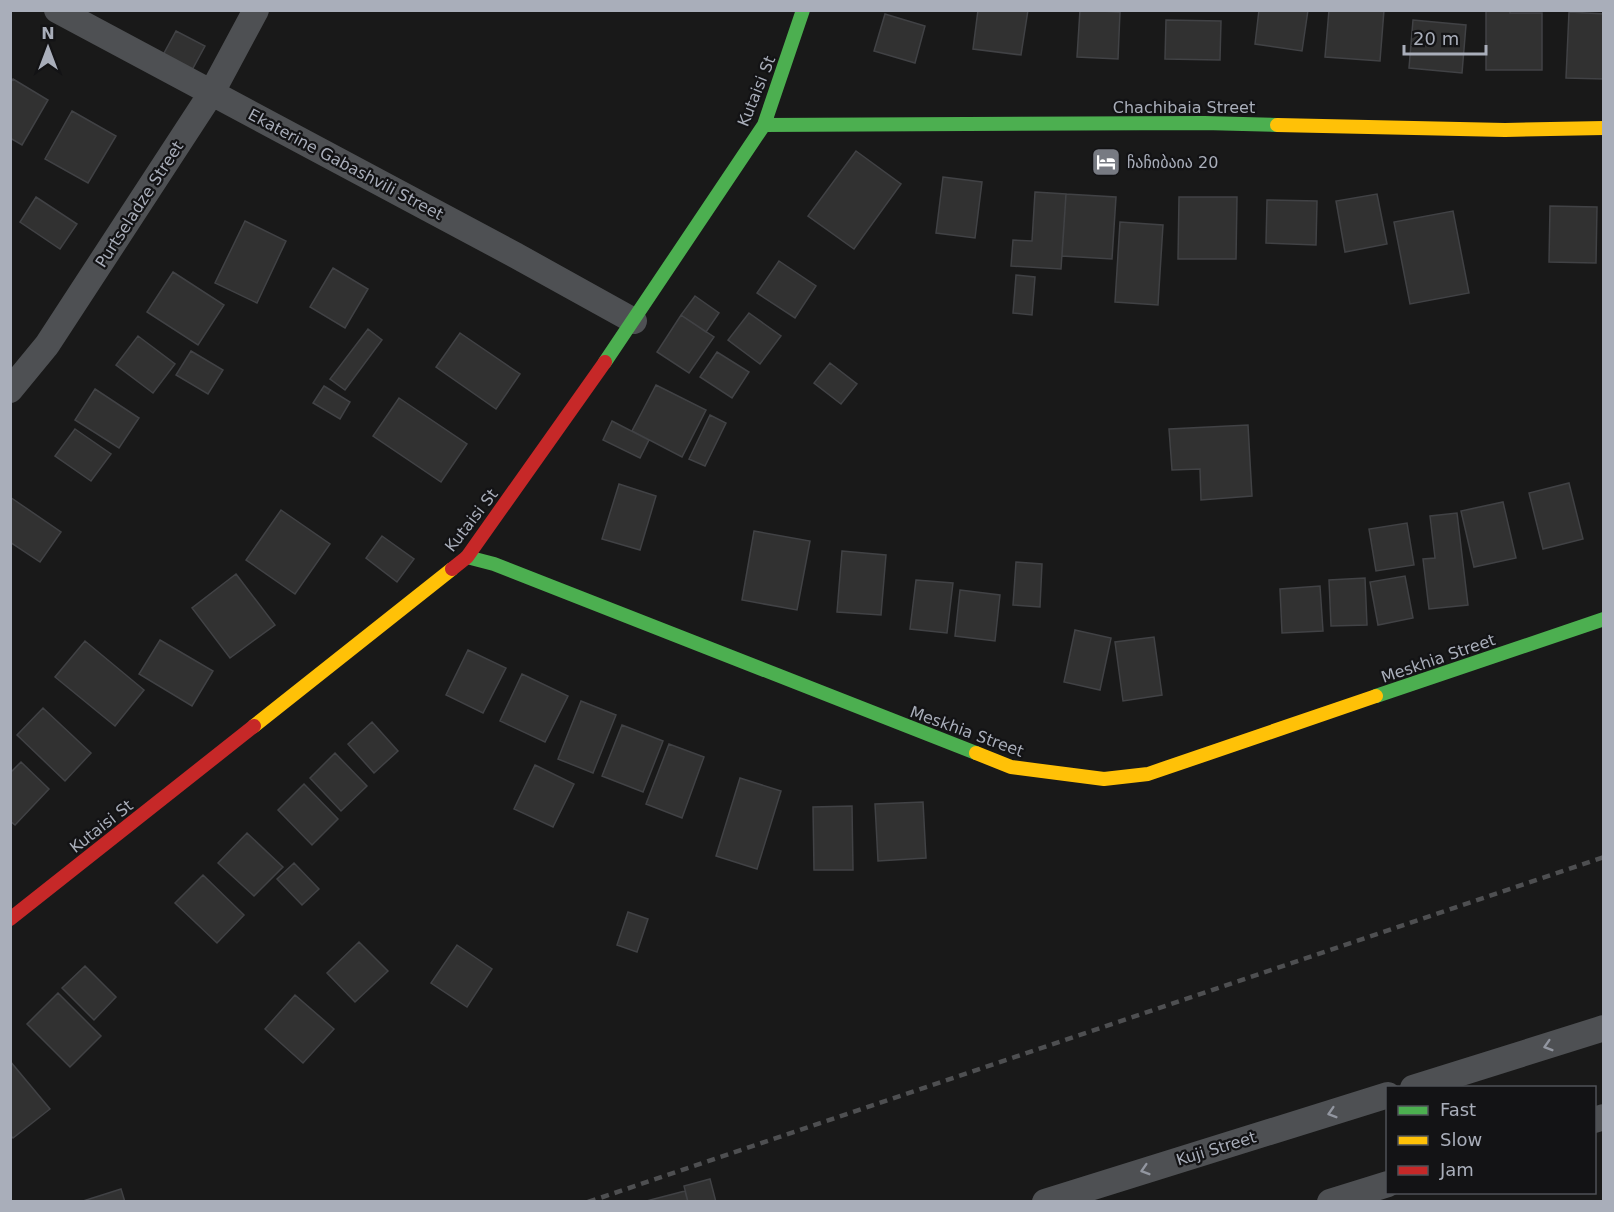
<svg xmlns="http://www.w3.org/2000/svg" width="1614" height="1212" font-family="'DejaVu Sans','Noto Sans Georgian',sans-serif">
  <rect width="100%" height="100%" fill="#191919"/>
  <path fill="#313131" stroke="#414245" stroke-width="1.5" d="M978,10H1028L1021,55L973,49Z
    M1080,10L1120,12L1118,59L1077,57Z
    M1259,10H1308L1302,51L1255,44Z
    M1329,10H1384L1380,61L1325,57Z
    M1486,10H1510V13H1542V70H1486Z
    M1569,12L1604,14V79L1566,78Z
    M885,14L925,26L915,63L874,51Z
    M1166,20L1221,21L1220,60L1165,59Z
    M1413,20L1466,25L1462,73L1409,68Z
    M176,31L205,46L192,70L163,55Z
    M13,79L48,100L22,145L10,138V83Z
    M72,111L116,136L88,183L45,159Z
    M856,151L901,184L854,249L808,216Z
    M943,177L982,182L975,238L936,233Z
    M1035,192L1066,194L1061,269L1011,266L1013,240L1032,241Z
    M1066,194L1116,197L1112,259L1062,256Z
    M1377,194L1387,244L1345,252L1336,201Z
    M36,197L77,224L60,249L20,222Z
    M1179,197H1237L1236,259H1178Z
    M1267,200L1317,201L1316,245L1266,243Z
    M1550,206L1597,207L1596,263L1549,262Z
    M1453,211L1469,293L1410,304L1394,222Z
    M245,221L286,241L257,303L215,283Z
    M1120,222L1163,225L1158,305L1115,302Z
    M779,261L816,286L795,318L757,293Z
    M333,268L368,289L345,328L310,307Z
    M173,272L224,305L198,345L147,312Z
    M1016,275L1035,277L1032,315L1013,313Z
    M695,296L719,313L706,332L681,315Z
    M749,313L781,336L760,364L728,340Z
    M681,315L714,337L689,373L657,352Z
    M368,329L382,340L345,390L330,379Z
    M460,333L520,374L496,409L436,367Z
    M138,336L175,364L153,393L116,365Z
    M191,351L223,370L208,394L176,375Z
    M717,352L749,372L732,398L700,377Z
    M830,363L857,384L841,404L814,383Z
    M656,385L706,410L682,457L632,431Z
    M324,386L350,402L340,419L313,403Z
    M95,389L139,418L119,448L75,420Z
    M399,398L467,444L441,482L373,436Z
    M710,415L726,423L705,466L689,459Z
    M612,421L649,440L640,458L603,440Z
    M1248,425L1252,496L1201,500L1200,469L1172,470L1169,429Z
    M75,429L111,454L91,481L55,456Z
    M1569,483L1583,539L1543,549L1529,493Z
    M619,484L656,496L640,550L602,539Z
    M10,497L61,532L40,562L10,542Z
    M1503,502L1516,558L1474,567L1461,511Z
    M281,510L330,544L295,594L246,560Z
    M1457,513L1468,605L1429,609L1423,559L1435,558L1430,516Z
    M1407,523L1414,565L1376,571L1369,529Z
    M754,531L810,541L797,610L742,600Z
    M382,536L414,559L397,582L366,558Z
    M842,551L886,555L881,615L837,612Z
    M1016,562L1042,564L1040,607L1013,605Z
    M236,574L275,625L230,658L192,608Z
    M1405,576L1413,618L1378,625L1370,582Z
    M1365,578L1367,625L1331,626L1329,580Z
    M916,580L953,583L947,633L910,629Z
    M1320,586L1323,631L1282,633L1280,589Z
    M960,590L1000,595L995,641L955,636Z
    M1075,630L1111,638L1100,690L1064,682Z
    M1154,637L1162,695L1123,701L1115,642Z
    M160,640L213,671L192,706L139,674Z
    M85,641L144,690L115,726L55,677Z
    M468,650L506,668L483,713L446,695Z
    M522,674L568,696L545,742L500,721Z
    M581,701L616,715L593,773L558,759Z
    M43,708L91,753L65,781L17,735Z
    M372,722L398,751L374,773L348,744Z
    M622,725L663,741L643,792L602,776Z
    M669,744L704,757L682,818L646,804Z
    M335,753L367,786L341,811L310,778Z
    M21,762L49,789L15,825L10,821V773Z
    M535,765L574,784L553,827L514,809Z
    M740,778L781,791L757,869L716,856Z
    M304,784L338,819L312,845L278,810Z
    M923,802L926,858L878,861L875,804Z
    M852,806L853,870H814L813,807Z
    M247,833L283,867L254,896L218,863Z
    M294,863L319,889L302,905L277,879Z
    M203,875L244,915L217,943L175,903Z
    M628,912L648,919L637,952L617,945Z
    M359,942L388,971L355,1002L327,973Z
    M457,945L492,969L467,1007L431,983Z
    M85,966L116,997L94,1020L62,988Z
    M58,993L101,1036L70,1067L27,1024Z
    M295,995L334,1029L303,1063L265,1029Z
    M10,1061L50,1109L13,1138L10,1135Z
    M710,1179L716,1202H688L684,1186Z
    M121,1189L125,1202H80Z
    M685,1191L688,1202H646V1201Z"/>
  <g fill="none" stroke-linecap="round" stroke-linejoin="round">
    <path stroke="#4e5053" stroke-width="26" d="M57,10L515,255L634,321
      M10,390L47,345L212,92L256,10
      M1413,1088L1604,1028
      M1594,1120L1604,1117
      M1045,1202L1388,1095
      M1330,1202L1388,1184"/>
    <path stroke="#4caf50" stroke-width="14" d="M764,125L1204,123L1277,125
      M605,362L764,125L803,10
      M467,557L494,564L976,753
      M1376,696L1604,619"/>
    <path stroke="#ffc107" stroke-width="14" d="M1277,125L1505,130L1604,128
      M254,726L452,569
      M976,753L1011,767L1104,779L1148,774L1376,696"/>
    <path stroke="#c62828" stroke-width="14" d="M452,569L467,557L605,362
      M10,919L254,726"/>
    <path stroke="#4e4f51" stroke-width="4.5" stroke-dasharray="8 6" stroke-linecap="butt" d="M588,1202L1604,857"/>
  </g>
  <defs><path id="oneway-chevron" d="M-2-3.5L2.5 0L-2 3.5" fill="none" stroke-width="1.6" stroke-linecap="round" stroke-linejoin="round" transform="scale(1.5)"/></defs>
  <g stroke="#9296a0">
    <use href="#oneway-chevron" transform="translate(1548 1046) rotate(163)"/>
    <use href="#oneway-chevron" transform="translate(1332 1113) rotate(163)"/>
    <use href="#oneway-chevron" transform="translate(1145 1170) rotate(163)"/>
  </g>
  <defs>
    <g id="hotel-square" transform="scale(1.5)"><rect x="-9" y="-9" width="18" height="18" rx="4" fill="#777a82" stroke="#131315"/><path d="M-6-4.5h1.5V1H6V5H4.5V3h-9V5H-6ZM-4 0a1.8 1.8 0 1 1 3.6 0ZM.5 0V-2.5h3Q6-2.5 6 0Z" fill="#fff"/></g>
  </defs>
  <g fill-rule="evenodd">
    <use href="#hotel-square" x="1106" y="162"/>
  </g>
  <g text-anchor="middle" stroke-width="4.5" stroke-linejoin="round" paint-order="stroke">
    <g font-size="16" fill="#a9aeba" stroke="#131315">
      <text transform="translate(756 91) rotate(-68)" y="6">Kutaisi St</text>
      <text x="1184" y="113">Chachibaia Street</text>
      <text transform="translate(346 164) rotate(28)" y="6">Ekaterine Gabashvili Street</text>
      <text transform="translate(139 204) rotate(-57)" y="6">Purtseladze Street</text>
      <text transform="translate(471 520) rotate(-52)" y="6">Kutaisi St</text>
      <text transform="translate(1438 658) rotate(-19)" y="6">Meskhia Street</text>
      <text transform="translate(967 731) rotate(20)" y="6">Meskhia Street</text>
      <text transform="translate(101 826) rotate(-38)" y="6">Kutaisi St</text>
      <text transform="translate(1216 1148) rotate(-17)" y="6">Kuji Street</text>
    </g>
    <g font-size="16" fill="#a9aeba" stroke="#131315" text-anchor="start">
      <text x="1127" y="168">ჩაჩიბაია 20</text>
    </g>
  </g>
  <rect width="1614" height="1212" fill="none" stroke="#a9aeba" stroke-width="24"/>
  <rect x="1386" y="1086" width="210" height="108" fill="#131315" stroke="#4f5157" stroke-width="1.5"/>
  <rect x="1398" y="1106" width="30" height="9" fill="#4caf50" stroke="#4f5157" stroke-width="1.5"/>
  <text x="1440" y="1116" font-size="18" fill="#a9aeba">Fast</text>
  <rect x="1398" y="1136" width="30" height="9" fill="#ffc107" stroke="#4f5157" stroke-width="1.5"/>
  <text x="1440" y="1146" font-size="18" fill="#a9aeba">Slow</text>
  <rect x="1398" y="1166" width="30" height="9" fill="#c62828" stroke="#4f5157" stroke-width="1.5"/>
  <text x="1440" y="1176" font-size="18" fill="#a9aeba">Jam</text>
  <g transform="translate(48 48)" stroke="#131315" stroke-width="4.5" paint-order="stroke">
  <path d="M0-4.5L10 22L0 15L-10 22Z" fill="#a9aeba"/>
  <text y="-9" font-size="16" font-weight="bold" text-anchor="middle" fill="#a9aeba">N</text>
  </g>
  <path d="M1404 45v9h82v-9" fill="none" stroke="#a9aeba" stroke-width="3"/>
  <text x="1413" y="45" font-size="18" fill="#a9aeba" stroke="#131315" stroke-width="4.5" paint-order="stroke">20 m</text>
</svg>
